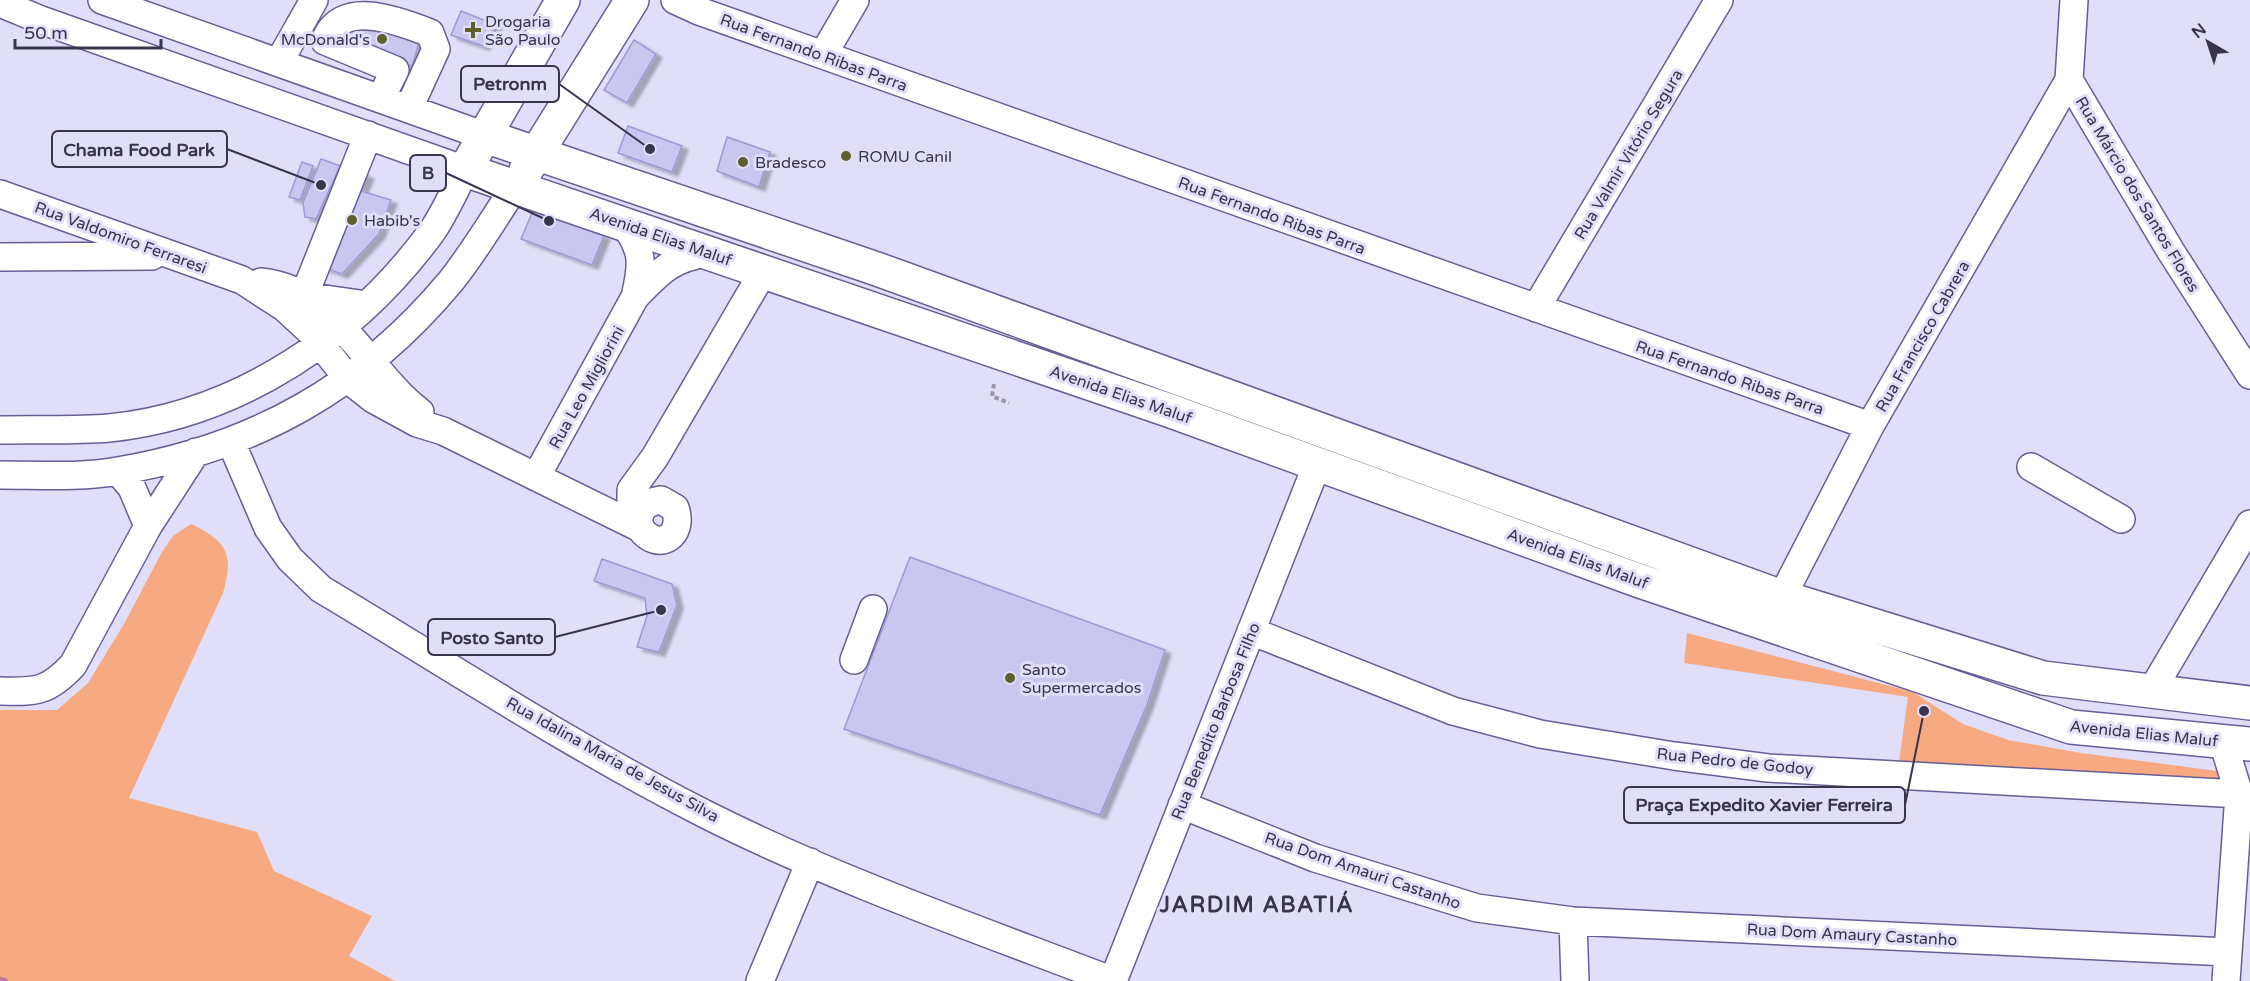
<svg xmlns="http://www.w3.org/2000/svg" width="2250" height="981" font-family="'Varela Round',sans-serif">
  <defs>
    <filter id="shadow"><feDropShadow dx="6" dy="4" stdDeviation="1.5" flood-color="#0004"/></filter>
  </defs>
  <rect width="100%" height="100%" fill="#e0def8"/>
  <path fill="#f7aa81" d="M191,524C228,542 234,554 223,593L129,798L257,832L274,871L372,916L349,956L395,981H0V710H57L88,683L124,624L162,552L173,536Z
    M1687,633L1913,692L1963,724L2008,740L2081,753L2217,771L2219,775L2217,779L1899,762L1908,697L1684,663Z"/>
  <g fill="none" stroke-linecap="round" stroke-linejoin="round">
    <path stroke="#bf74a1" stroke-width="6" d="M0,980L5,981"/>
  </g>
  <path fill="#c9c6ef" stroke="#9f99d5" stroke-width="1.5" filter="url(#shadow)" d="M461,11L496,25L483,46L451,35Z
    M355,14L421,36L412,66L342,42Z
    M634,40L656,54L627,103L604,90Z
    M628,126L682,146L672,172L618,153Z
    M727,137L770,152L759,187L717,171Z
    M321,159L340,166L316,219L305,217L303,203Z
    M302,162L313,166L300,200L289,197Z
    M340,166L368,175L361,191L391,200L379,234L342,274L305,261Z
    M535,206L604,236L592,265L521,239Z
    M910,557L1165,650L1147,705L1100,815L844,729Z
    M602,559L672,584L677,605L659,652L637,647L647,616L645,598L594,581Z"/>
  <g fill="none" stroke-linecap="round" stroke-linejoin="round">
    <g stroke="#665f96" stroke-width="30">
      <path id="minor" d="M102,0L485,136
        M675,0L699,11L1870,426
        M2074,0L2069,80L2170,250L2250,375
        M0,3L41,20L465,170C455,190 445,212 433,230C357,335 239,415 109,428C73,431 36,429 0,430
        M823,55L855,0
        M279,62L314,0
        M381,98L395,70L325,41C340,0 392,18 430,33L436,49L409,108
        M0,194L242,280L285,308L311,332L349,380L373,399L417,423L443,431L640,528C658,553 685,536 675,508L661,500C644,502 636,512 640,528
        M0,257L152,256
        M261,282C335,289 367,372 420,412
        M636,296C659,272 673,257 708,253
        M367,305L304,296L368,135
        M1536,308L1719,0
        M231,442L268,528L290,559L321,589C448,665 573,747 705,814C836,880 977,929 1113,981
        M2031,467L2121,519
        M118,471L132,488L148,526L196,452
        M0,475C39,475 80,478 118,471C254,448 363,387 451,281C475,251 494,218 515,187
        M536,477L635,297C643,264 644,249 622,222
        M640,511L631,501V490L655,457L763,272
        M1782,597L1870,426L2069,80
        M1251,631L1453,711L1540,734L1674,756L1768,768L2239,794
        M854,660L873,609
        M0,691C36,692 48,692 73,665L148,526
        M2151,692L2250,524
        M2223,742L2239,794L2226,981
        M1182,805L1315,858L1477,908L1573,921L2228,952
        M1573,921L1575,981
        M760,981L810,862
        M1113,981L1318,462"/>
    </g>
    <g stroke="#665f96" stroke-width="36">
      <path id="major" d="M563,0L465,170L1168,410L1640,581L2071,727L2250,744
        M485,136L874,268L1782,597L2043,678L2250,703
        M526,170L632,0"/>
    </g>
    <path stroke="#9895af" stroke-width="4" stroke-dasharray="4.5 3" stroke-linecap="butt" d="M994,384L992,396L1009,403"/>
    <use href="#minor" stroke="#fff" stroke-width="27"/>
    <use href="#major" stroke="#fff" stroke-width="33"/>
  </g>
  <g fill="#5f5f2c" stroke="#e0def8" stroke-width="2">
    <path d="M470 21h6v6h6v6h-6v6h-6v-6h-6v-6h6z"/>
    <circle cx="382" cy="39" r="6"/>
    <circle cx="846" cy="156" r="6"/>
    <circle cx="743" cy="162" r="6"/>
    <circle cx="352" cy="220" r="6"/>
    <circle cx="1010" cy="678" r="6"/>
  </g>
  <g text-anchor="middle" stroke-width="6" stroke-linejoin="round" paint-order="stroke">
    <g font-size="16" fill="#37344d" stroke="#e0def8" text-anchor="start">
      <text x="485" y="27">Drogaria<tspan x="485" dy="18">São Paulo</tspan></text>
      <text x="370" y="45" text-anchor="end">McDonald's</text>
      <text x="858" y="162">ROMU Canil</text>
      <text x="755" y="168">Bradesco</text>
      <text x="364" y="226">Habib's</text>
      <text x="1022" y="675">Santo<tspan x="1022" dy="18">Supermercados</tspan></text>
    </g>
    <g font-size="16" fill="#37344d" stroke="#e0def8">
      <text transform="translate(814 52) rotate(20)" y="6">Rua Fernando Ribas Parra</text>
      <text transform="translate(1628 154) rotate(-59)" y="6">Rua Valmir Vitório Segura</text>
      <text transform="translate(2138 194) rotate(59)" y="6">Rua Márcio dos Santos Flores</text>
      <text transform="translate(1272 215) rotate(20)" y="6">Rua Fernando Ribas Parra</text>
      <text transform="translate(661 236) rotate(19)" y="6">Avenida Elias Maluf</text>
      <text transform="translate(121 237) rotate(20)" y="6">Rua Valdomiro Ferraresi</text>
      <text transform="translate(1922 336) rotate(-60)" y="6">Rua Francisco Cabrera</text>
      <text transform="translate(1730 377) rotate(19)" y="6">Rua Fernando Ribas Parra</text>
      <text transform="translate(586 387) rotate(-61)" y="6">Rua Leo Migliorini</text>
      <text transform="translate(1121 394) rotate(19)" y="6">Avenida Elias Maluf</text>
      <text transform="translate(1578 558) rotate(20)" y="6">Avenida Elias Maluf</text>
      <text transform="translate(1215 721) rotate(-68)" y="6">Rua Benedito Barbosa Filho</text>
      <text transform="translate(2144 733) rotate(6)" y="6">Avenida Elias Maluf</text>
      <text transform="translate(613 759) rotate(29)" y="6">Rua Idalina Maria de Jesus Silva</text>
      <text transform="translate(1735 761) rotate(6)" y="6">Rua Pedro de Godoy</text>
      <text transform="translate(1363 870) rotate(19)" y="6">Rua Dom Amauri Castanho</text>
      <text transform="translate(1852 934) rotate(3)" y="6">Rua Dom Amaury Castanho</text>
    </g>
    <g font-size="22" font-weight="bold" letter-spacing="1.5" fill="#37344d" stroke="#e0def8">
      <text x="1257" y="912">JARDIM ABATIÁ</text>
    </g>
  </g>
  <path fill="none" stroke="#37344d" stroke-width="2" d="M650 149L559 84M321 185L227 149M549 221L446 173M661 610L555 637M1924 711L1905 805"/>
  <g fill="#37344d" stroke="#e0def8" stroke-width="2">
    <circle cx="650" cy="149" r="6"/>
    <circle cx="321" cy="185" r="6"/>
    <circle cx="549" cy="221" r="6"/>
    <circle cx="661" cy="610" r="6"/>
    <circle cx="1924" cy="711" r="6"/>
  </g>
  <g fill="#e0def8" stroke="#37344d" stroke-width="2">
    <rect x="461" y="66" width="98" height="36" rx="6"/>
    <rect x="52" y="131" width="175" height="36" rx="6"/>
    <rect x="410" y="155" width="36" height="36" rx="6"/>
    <rect x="428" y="619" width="127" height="36" rx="6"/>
    <rect x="1624" y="787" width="281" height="36" rx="6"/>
  </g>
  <g font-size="18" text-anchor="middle" font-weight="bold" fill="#37344d">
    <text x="510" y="90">Petronm</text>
    <text x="139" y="156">Chama Food Park</text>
    <text x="428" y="179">B</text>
    <text x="492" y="644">Posto Santo</text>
    <text x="1764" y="811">Praça Expedito Xavier Ferreira</text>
  </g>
  <g transform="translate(2208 42) rotate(321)" stroke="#e0def8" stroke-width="4.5" paint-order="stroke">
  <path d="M0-4.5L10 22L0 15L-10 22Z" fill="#37344d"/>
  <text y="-9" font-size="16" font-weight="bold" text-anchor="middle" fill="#37344d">N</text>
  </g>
  <path d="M15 39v9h146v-9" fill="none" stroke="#37344d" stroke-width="3"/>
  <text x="24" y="39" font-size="18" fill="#37344d" stroke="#e0def8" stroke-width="4.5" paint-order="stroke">50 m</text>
</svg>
